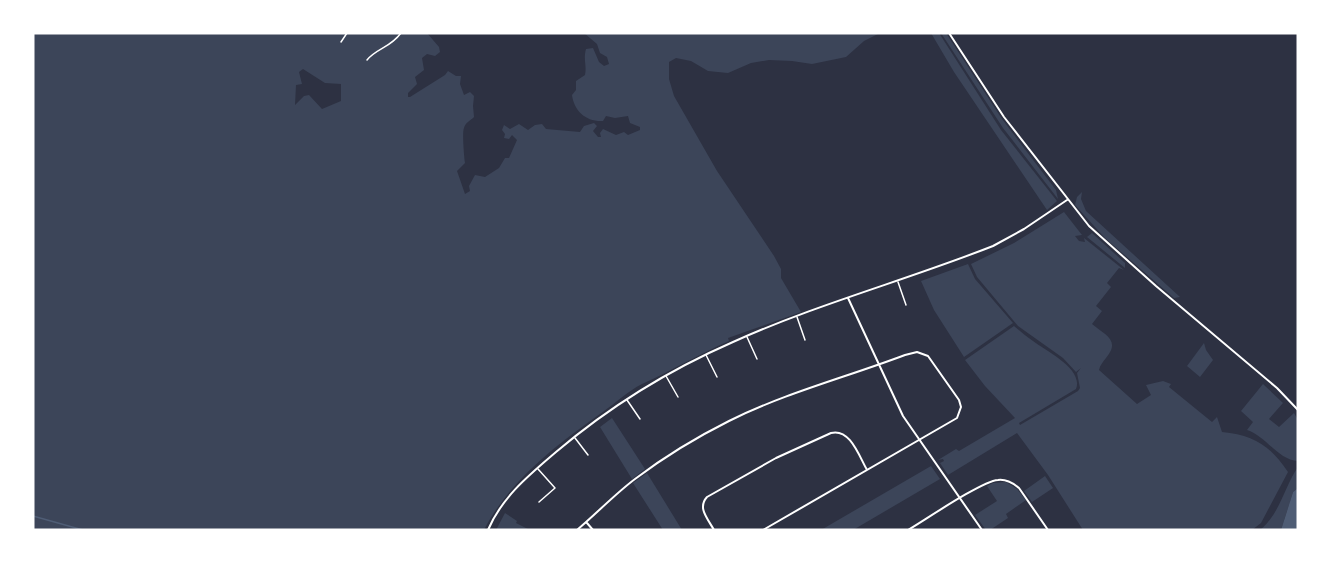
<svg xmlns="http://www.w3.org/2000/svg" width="1331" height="563" font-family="'PT Serif',serif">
  <rect width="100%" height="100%" fill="#2d3142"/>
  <path fill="#3c4559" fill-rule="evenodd" d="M33,33H427L439,47L440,52L435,56L427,54L422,58L424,70L415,77L417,84L408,93V97H410L445,75L448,71L456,76H461L460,84L464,95L470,92L474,96L473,106L474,117C471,120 465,123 464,128C462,132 464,156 465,163L457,171L465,194L470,191L469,186L475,175L485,177L499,168L505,158H509L517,140L512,135L509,139L504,138L505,134L502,130L504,125L510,129L519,124L528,130L535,125L542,124L546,129L580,132L584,126L594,123L597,126L593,131L598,137H601L600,133L603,129L616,135L624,132L628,135L640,130V127L630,123L628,116L615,118L606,116L603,121C586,122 574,111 572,95L576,90V81L585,75C587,65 583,60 586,49L593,48L599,62L604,66L609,64L607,57L600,53L597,44L584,33H880L864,41L846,57L812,64L792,61L769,60L751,63L728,73L708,71L691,61L676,58L669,62V79L674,96L717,171L774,256L781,269V278L801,312L728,338L729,341C699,354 671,371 642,384C628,391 617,402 604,411C558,444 510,479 484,530H33ZM303,69L325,83L341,84V101L322,109L309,95L304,96L295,105L296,85L302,84L299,72Z
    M931,33H939L1001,130L1057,201L1047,210L954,72Z
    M941,33H946L1002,119L1056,190L1058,199L1003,128Z
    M1082,192L1081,199L1086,211L1180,297L1174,298L1105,238L1075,205L1077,197Z
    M1064,212L1082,235L1075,236L1079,241L1085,242L1084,238L1124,270L1119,268L1107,283L1111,287L1096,306L1102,311L1092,324C1105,335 1121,340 1106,358C1103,362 1100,365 1099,370L1137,404L1151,395L1146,385L1163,381L1171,384L1169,387L1212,422L1217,417L1222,432C1253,435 1270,445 1288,472L1261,523L1252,530H1083L1048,475L1017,433L948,475L940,463L944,461L943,459L938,460L956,449L959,451L1015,418L985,386L965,360L1014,326C1020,331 1026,336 1033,341C1046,351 1084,369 1076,389L1019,423L1020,425L1078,391L1080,388L1077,373L1081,368L1076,372L1063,358L1018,326L977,277L971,264L1014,243Z
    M1092,233L1125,263V268L1087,237Z
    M968,264L975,279L1013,323L964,357L934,310L921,281Z
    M1204,343L1206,350L1213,360L1200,377L1187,366Z
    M1263,384L1283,403L1269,419L1279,427L1294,413L1298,420V461C1278,460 1266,436 1247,430L1253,422L1241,411Z
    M612,418L645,469L632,479L600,427Z
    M931,466L940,479L853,530H821Z
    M1298,467V488L1293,492L1281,530H1260C1280,514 1284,487 1298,467Z
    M647,473L682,530H663L633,483Z
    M1045,476L1053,488L1032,502L1024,491Z
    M1006,482L1017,489L1026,500L1006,514L1008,518L990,530H986L975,515L997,501L987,486L993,483Z
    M505,513L517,521L516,523L530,530H496Z"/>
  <path fill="#4f5d75" d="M1298,488V530H1281L1293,492Z"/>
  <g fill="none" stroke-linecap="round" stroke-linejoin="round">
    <path stroke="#4f5d75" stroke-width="1.5" d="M33,516L83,530"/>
    <path stroke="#fff" stroke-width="1.5" d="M341,42L347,33
      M367,60C377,48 390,48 401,33"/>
    <path stroke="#fff" stroke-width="1.5" d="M898,282L906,305
      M797,317L805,340
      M747,337L757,359
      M706,355L717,377
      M666,376L678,397
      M627,400L640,419
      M575,438L588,455
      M538,469L555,488L539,502"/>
    <path stroke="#fff" stroke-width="2" d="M949,33L1004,117L1089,226L1156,286L1277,388L1298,410
      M848,298L903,416L982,530
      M587,523L593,530
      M488,530C502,497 529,475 556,452C609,407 669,370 733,342C817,304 907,280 993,246L1024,229L1067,200
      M577,530C596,514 615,494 635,479C664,457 697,437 729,421C785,393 847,377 905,355L917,352L928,356L959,400L961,407L957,418L763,530
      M714,530C708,519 697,508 707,497L776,458L831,433C850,428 859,456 867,470
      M908,530C925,520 982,481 998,480C1006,479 1013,483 1019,488L1048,530"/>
  </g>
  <rect width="1331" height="563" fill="none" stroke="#ffffff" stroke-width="69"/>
</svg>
